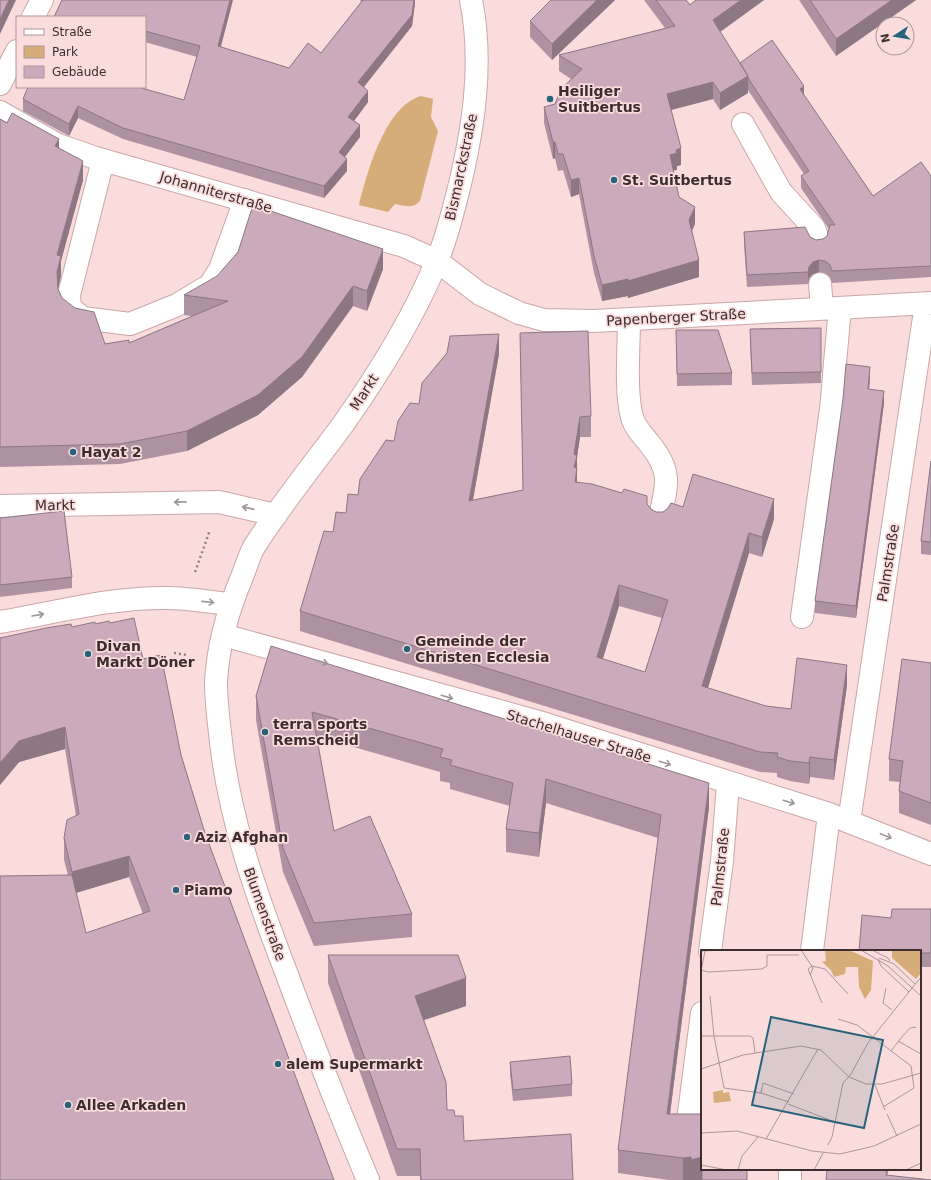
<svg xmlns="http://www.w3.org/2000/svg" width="931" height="1180" font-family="'DejaVu Sans',sans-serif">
  <rect width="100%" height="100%" fill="#fadcdd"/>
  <path fill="#d6ad79" d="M421,96L433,99L431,117L438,131L420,201C413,209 405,206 395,204L388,212L359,205C367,173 385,106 421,96Z"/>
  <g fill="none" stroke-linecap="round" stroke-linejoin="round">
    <g stroke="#cba7a9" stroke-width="24">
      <path id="minor" d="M33,17L42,0
        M0,84L17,51
        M0,112L58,145L96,158L404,246L437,261L480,294L519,313L544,320L594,321L931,303
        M743,124L781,192L814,228L818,239
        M103,160L69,295L70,308L83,318L130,324L177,305L210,285L220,269L245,200
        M820,284L822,308
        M629,319C629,346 625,392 632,417C634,426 643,436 649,443C673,472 667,486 659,520
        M834,374L840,308
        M0,506L219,502L276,515
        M802,617L831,409L834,377
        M0,622C54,613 112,597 167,598C188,598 209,602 230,604
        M223,635L539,722L829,814L931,854
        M849,822L926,304
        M710,951L722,861L728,784
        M812,951L829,814
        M702,1013L688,1121H702
        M790,1169V1180
        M368,1180C339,1111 312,1042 286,972C256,894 228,816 220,733C218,716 216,699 216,682C218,645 228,610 242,577C246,567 249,556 254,547C281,504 314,464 344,423C377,376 414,316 436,263C446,241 451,218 457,196C473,132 484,65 471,0"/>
    </g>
    <path stroke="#947f80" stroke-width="2.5" stroke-dasharray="2 3" stroke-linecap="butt" d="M195,572L210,530
      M174,653L187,655"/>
    <use href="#minor" stroke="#fff" stroke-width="22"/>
  </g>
  <path fill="#ae92a1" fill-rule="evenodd" d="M360,0H415L412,26L364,87L368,102L354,121L360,137L345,157L347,171L324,198L123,139L78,118L69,136L23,111V99L184,100L197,57L145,42V17L221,47L289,68L321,53L361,2Z
    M550,0H615L552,60L530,37V21L551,1Z
    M644,0H686L690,5L696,0H764L720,32L740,63L804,96L873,196L931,176V277L832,283L830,277L825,273L819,272L813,274L809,278L808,284L747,287L744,244V232L810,237L816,240L823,239L827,236L829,229L801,188V176L804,174L748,90V93L720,110L713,99L671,110L681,165L677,166V170H673L679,197L695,224L692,231L699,277L628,298V296L602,301L594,273L579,194L571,197L563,170L558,171L555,158L553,159L544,123V107L555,104L571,79L559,71V55L665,28Z
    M799,0H916L836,56Z
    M0,119L59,147L83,180L61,261V276L58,289L62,298L105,344L129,343L192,316L184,315V295L383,269L367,311L353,306L302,377L258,415L187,451L120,464L0,467Z
    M821,328V383L752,385L750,341V329Z
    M676,330L732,373V385L677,386Z
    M520,333L591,416V437H580L577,457V482L647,504L651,509L656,512H663L683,507L774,519L762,557L749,553L708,688L766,706L791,709L847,685L834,780L810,777L809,784L790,781L777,777V773L760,772L300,631V611L333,532L419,404L499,354L473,500L523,490ZM619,606L662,618L645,672L603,659Z
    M870,378L869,389L884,403L856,618L815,613V601Z
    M931,461V555L921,554V541Z
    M0,518L72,577V588L0,597Z
    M110,623L143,659L181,755L205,833L0,1180L68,875L64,860V838L76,816L65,749L19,762L0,785V795V638L72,627L95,624ZM129,877L143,914L86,933L76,893Z
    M931,663V825L899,813V791L900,782L889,781V759Z
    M256,696L709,807L670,1114L747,1169V1180H669L618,1173V1150L658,838L546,803L539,857L506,852V829L510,806L450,789V783L440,781V772L316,736L334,831L412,914V937L314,946L283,872L256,720Z
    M931,909V967H920V951L891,918Z
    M328,955L466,1006L424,1020L447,1110L455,1116L464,1141L573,1180H420V1176H397L328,983Z
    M510,1062L572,1084V1096L513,1101L510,1074Z"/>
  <path fill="#8d7783" d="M9,0H16L0,34V19Z
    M230,0H233L218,58V46Z
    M414,0H415V4L412,26L358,94V82Z
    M597,0H615L552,60V44Z
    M741,0H764L713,37V20Z
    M892,0H916L836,56V39Z
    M748,76V93L720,110V93Z
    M713,82V99L667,111V94Z
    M804,86V98L800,89Z
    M368,91V102L348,129V117Z
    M78,106V118L69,136V124Z
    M360,125V137L339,164V152Z
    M59,139V158L55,146Z
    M553,142H555V158L553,159Z
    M681,148V165L677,166V170L670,171V155L676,150Z
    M347,159V171L324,198V186Z
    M83,161V180L61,261V276L57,292V255Z
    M579,178V194L571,197V180Z
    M695,207V224L689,236V220Z
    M383,249V269L367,311V291Z
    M699,260V277L628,298V281Z
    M819,260V272L813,274L809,278L808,284V272L809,267L813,262Z
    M628,279V296L602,301V285Z
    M353,286V306L302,377L258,415L187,451V431Z
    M499,334V354L469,521V501Z
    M870,367V378L868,401V389Z
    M884,391V403L856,618V606Z
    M580,417V437L577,457V488L575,502L574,454Z
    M774,499V519L762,557V537Z
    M749,533V553L702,707V686Z
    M619,585V606L597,677V657Z
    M847,665V685L834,780V760Z
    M65,727V749L19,762L0,785V795V763L19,741Z
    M810,757V777L809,784V763Z
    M546,779V803L539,857V833Z
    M709,783V807L667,1137V1114Z
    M129,856V877L72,894V872Z
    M466,978V1006L415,1023V996Z
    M691,1157H702V1180H683V1158Z
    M887,1169H888L887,1180H886Z"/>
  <path fill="#caaabb" stroke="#8d7783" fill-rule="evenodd" d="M0,0H9L0,19Z
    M62,0H230L218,46L289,68L308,43L321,53L363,0H414L412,15L358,82L368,91L348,117L360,125L339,152L347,159L324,186L123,128L78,106L69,124L23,99L28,87H138L184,100L200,46L145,31V17H54Z
    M551,0H597L552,44L530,21Z
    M656,0H686L690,5L696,0H741L713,20L748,76L720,93L713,82L667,94L681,148L676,150L677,153L670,155L679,197L695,207L689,220L699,260L628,281V279L602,285L594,256L579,178L571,180L563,154H558L555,142H553L544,107L555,104L561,89L582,69L559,55L675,26Z
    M810,0H892L836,39Z
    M772,40L804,86L800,89L873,196L921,162L931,176V266L832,271L830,265L825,261L819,260L813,262L809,267L808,272L747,275L744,232L805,227L810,237L816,240L823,239L827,236L830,225H835L801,176L809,171L748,78V76L740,63Z
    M12,113L59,139L55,146L83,161L57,255L61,256L57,272L58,289L62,298L75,308L94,312L105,344L129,340V343L228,301L184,295L217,276L238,252L253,205L383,249L367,291L353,286L302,357L258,395L187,431L120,444L0,447V119L7,123Z
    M821,328V372L752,373L750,329Z
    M676,330H718L732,373L677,374Z
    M588,331L591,416L580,417L574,454L577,456L574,467L577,468L575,482L592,484L622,493L624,489L647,496V504L651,509L656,512H663L668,508L671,503L683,507L693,474L774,499L762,537L749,533L702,686L766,706L791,709L797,658L847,665L834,760L810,757L809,763L790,761L777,757L778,753L760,752L300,611L324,531L333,532L336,512L346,513L348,494L358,495L360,479L386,440L394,441L398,421L410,403L419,404L422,383L447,353L450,336L499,334L469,501L523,490L520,333ZM619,585L668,600L645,672L597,657Z
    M846,364L870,367L868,389L884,391L856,606L815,601L843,399Z
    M931,461V542L921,541Z
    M64,511L72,577L0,585V518Z
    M134,618L143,659L161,655L181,755L205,833L334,1180H0V876L72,875L86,933L150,911L129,856L72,872L64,838L67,820L79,814L65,727L19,741L0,763V773V638L46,628L71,624L72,627L95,622V624L109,621L110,623Z
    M271,646L709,783L667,1114H702V1157L691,1160V1157L683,1158L618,1150L661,815L546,779L539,833L506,829L513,783L450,765L452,760L440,757L443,749L312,712L334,831L370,816L412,914L314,923L283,848L256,696Z
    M902,659L931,663V803L899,791L903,761L889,759Z
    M892,909H931V953H920V951H859L862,915L891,918Z
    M328,955H458L466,978L415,996L446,1082L447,1110H454L455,1116H463L464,1141L571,1134L573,1180H421L420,1149H397Z
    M570,1056L572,1084L513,1090L510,1062Z
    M702,1169H747V1180H702Z
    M827,1169H887L886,1175L931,1180H826Z"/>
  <defs><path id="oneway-shaft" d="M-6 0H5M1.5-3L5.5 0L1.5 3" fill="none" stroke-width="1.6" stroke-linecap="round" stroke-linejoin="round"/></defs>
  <g stroke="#9e9696">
    <use href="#oneway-shaft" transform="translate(180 502) rotate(179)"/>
    <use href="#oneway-shaft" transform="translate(248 508) rotate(-167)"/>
    <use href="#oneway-shaft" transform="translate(208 602) rotate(6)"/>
    <use href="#oneway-shaft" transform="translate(38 615) rotate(-10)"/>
    <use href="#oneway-shaft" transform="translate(322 662) rotate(16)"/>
    <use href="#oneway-shaft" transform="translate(447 697) rotate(16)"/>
    <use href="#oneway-shaft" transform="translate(665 763) rotate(18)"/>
    <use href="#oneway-shaft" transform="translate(789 802) rotate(17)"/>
    <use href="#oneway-shaft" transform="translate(886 836) rotate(22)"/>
  </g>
  <g fill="#28637b" stroke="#fadcdd" stroke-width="1.5">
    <circle cx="550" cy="99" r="4"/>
    <circle cx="614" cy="180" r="4"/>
    <circle cx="73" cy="452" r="4"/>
    <circle cx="407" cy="649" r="4"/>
    <circle cx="88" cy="654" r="4"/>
    <circle cx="265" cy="732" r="4"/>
    <circle cx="187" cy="837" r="4"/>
    <circle cx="176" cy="890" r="4"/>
    <circle cx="278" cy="1064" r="4"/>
    <circle cx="68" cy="1105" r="4"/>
  </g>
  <g text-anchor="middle" stroke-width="3.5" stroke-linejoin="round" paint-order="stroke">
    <g font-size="14" font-weight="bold" fill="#3c2d2e" stroke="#fadcdd" text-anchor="start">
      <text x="558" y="96">Heiliger<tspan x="558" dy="16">Suitbertus</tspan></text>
      <text x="622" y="185">St. Suitbertus</text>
      <text x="81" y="457">Hayat 2</text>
      <text x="415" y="646">Gemeinde der<tspan x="415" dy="16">Christen Ecclesia</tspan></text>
      <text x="96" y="651">Divan<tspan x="96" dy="16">Markt Döner</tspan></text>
      <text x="273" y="729">terra sports<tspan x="273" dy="16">Remscheid</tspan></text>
      <text x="195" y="842">Aziz Afghan</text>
      <text x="184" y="895">Piamo</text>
      <text x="286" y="1069">alem Supermarkt</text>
      <text x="76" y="1110">Allee Arkaden</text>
    </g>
    <g font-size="14" fill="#3c2d2e" stroke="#fadcdd">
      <text transform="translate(461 167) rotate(-78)" y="5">Bismarckstraße</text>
      <text transform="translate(216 192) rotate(16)" y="5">Johanniterstraße</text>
      <text transform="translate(676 317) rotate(-3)" y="5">Papenberger Straße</text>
      <text transform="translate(364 392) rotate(-57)" y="5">Markt</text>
      <text transform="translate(55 505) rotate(-1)" y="5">Markt</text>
      <text transform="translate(888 563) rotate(-81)" y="5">Palmstraße</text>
      <text transform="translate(579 736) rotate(17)" y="5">Stachelhauser Straße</text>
      <text transform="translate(720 867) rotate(-84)" y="5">Palmstraße</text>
      <text transform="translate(265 914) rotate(70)" y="5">Blumenstraße</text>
    </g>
  </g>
  <g transform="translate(701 950)">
    <rect width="220" height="220" fill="#fadcdd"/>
    <path d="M124,0H148L172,11L170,40L164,49L158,37L157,17H145L144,24L133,27L130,20L121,12L125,11ZM191,0H220V23L215,29L191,8ZM22,140V143L28,142L30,151L13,153L12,142Z" fill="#d6ad79"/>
    <path fill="none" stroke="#ae9697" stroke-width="1" d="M100,0L112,18L109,25M160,0L187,16L220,46M171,0L187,8L189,11M0,1L22,0M178,8L193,14L214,34M177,9L180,16L208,42M111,16L124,19L147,44M111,16L107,19L121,53M0,20L7,22L61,19L66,16V5H98M0,21L4,1M185,38L182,53L191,60M9,46L13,86L23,138L60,143L88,152M137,69L156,75L210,116L213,138L182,157M0,86H49L52,88L54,103M197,91L220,104M190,101L200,88L209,78L215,77M0,119L42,105L100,96L120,100L148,127L165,134H181L220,123M174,135L184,160M60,143L62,133L93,144M87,154L134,172M186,164L196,186M0,183L36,181L111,201L139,204L173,196L220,174M65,189L117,99M127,195L131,187L142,133L150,124L167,93L220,27M0,215L26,220M37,220L41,206L57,187M113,220L122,203M205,220L220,213"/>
    <path fill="#28637b" fill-opacity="0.15" stroke="#28637b" stroke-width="2" d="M70,67L182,90L163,178L51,155Z"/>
    <rect width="220" height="220" fill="none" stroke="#3c2d2e" stroke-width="2"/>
  </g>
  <rect x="16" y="16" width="130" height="72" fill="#fadcdd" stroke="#ae9697"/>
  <rect x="24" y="29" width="20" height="6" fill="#ffffff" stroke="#ae9697"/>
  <text x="52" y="36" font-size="12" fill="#3c2d2e">Straße</text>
  <rect x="24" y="46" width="20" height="12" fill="#d6ad79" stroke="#ae9697"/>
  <text x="52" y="56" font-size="12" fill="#3c2d2e">Park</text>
  <rect x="24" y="66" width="20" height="12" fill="#caaabb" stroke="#ae9697"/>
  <text x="52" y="76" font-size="12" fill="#3c2d2e">Gebäude</text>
  <g transform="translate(895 36) rotate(258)"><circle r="19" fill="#fadcdd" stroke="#ae9697"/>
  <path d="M0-3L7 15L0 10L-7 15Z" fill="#28637b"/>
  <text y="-6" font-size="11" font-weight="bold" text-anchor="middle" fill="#3c2d2e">N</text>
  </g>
</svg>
